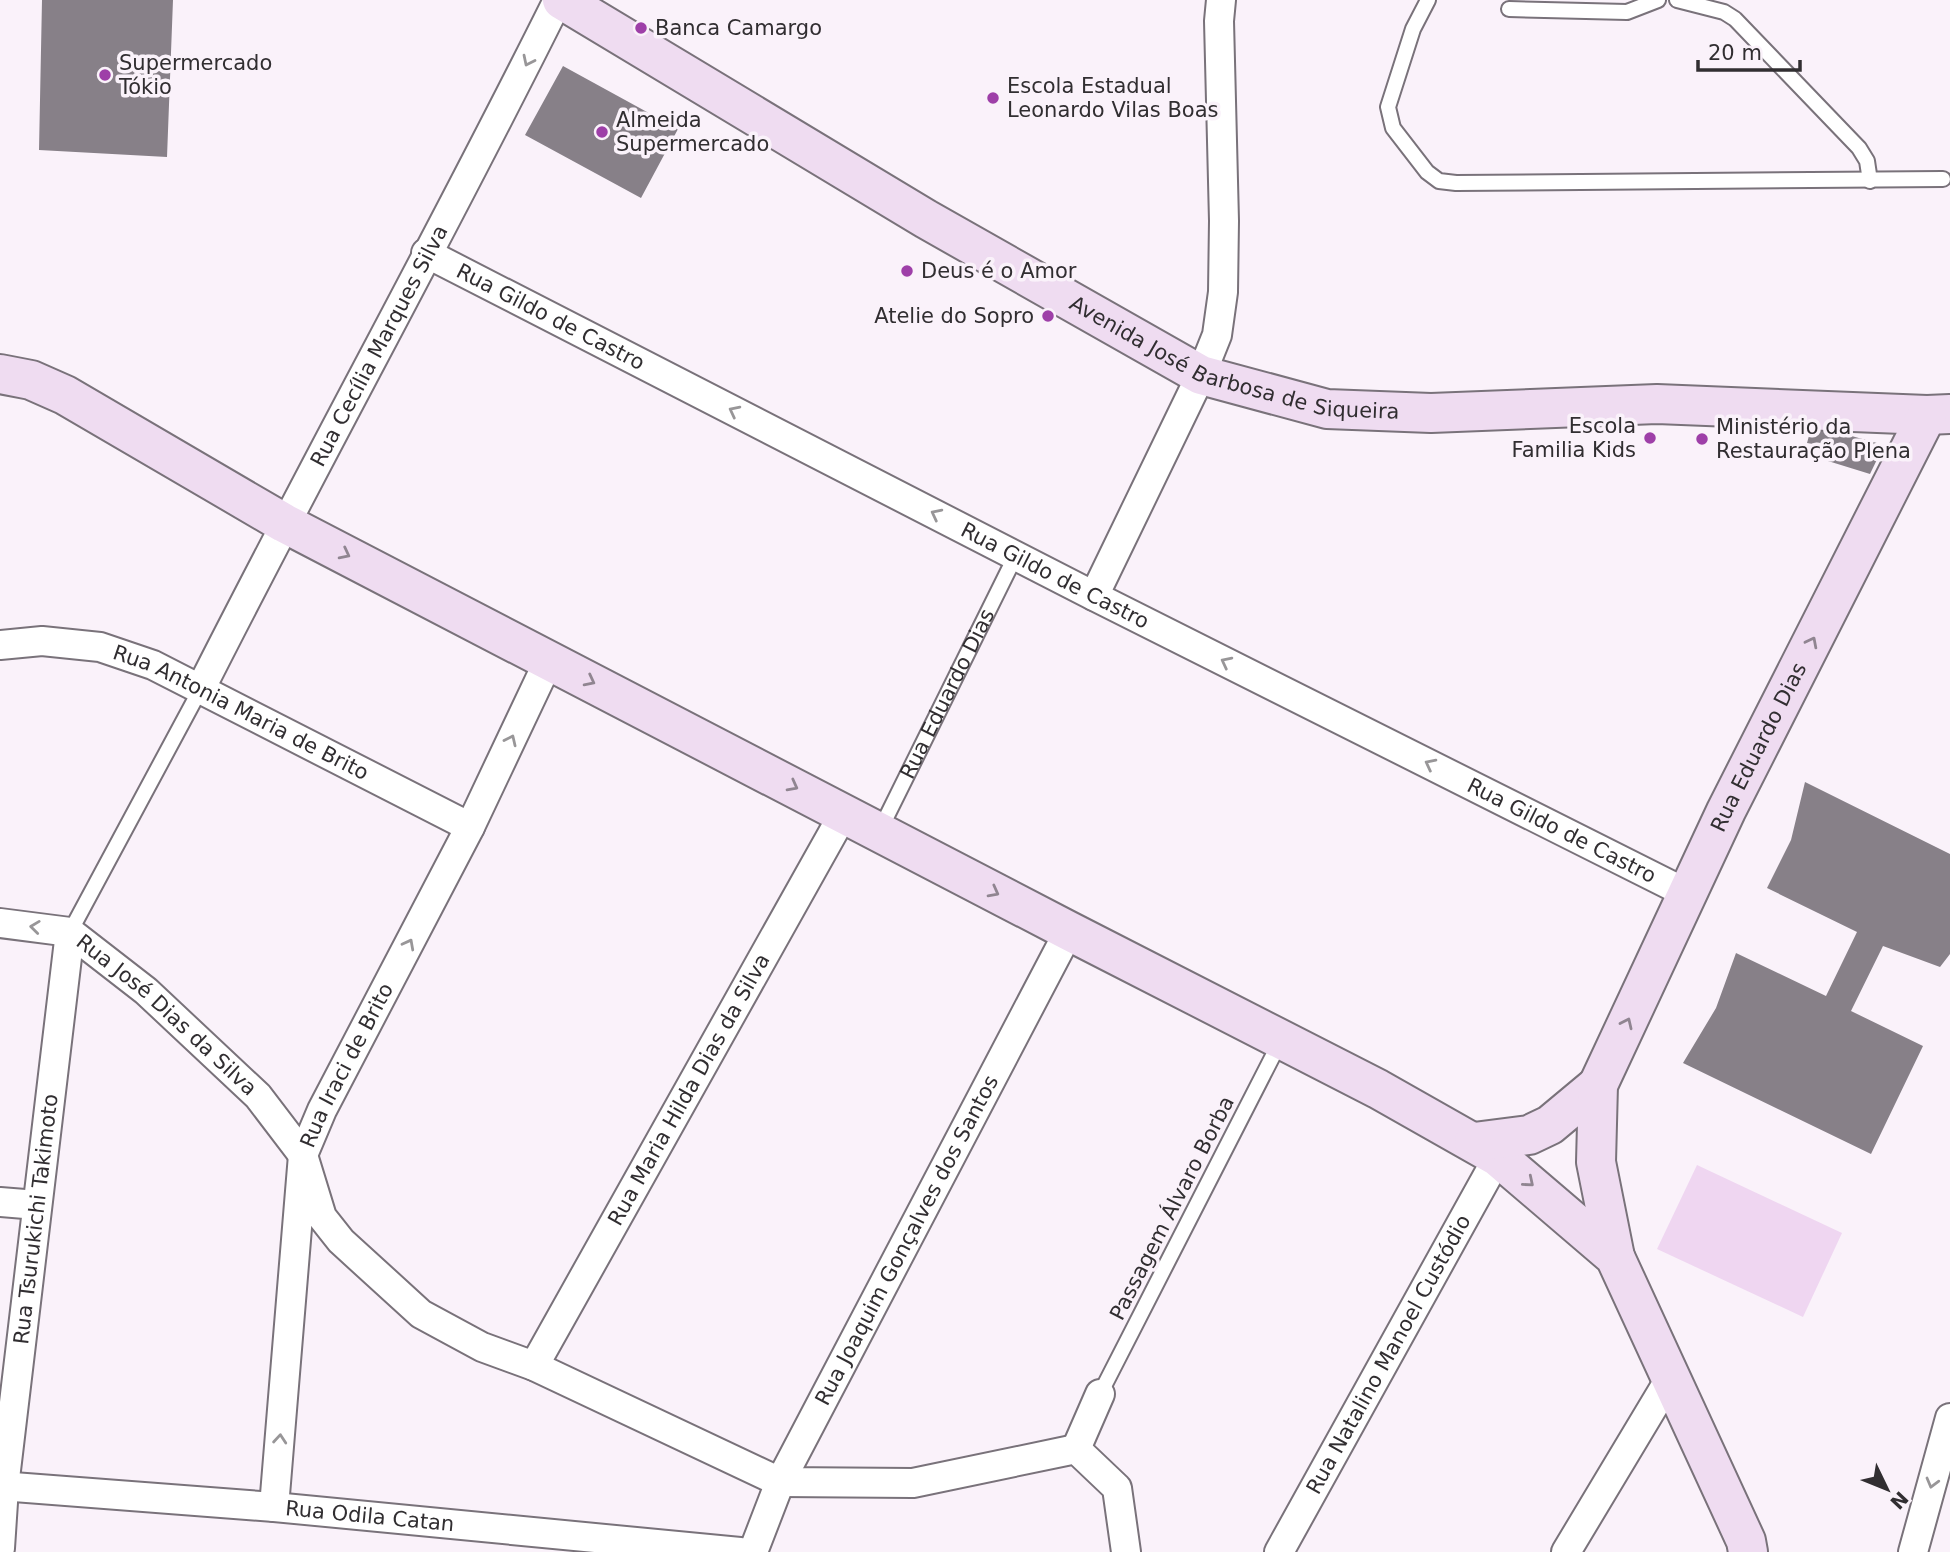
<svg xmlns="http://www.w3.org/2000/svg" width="1950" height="1552" font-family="'DejaVu Sans',sans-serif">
  <rect width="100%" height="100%" fill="#faf2fa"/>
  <path fill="#efd6f1" d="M1697,1165L1842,1233L1803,1317L1657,1249Z"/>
  <path fill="#878088" d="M42,0H173L167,157L39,150Z
    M563,66L678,129L641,198L525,135Z
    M1812,425L1884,445L1870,474L1815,457L1825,446L1807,443Z
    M1805,782L1950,854V954L1940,967L1883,946L1851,1011L1923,1046L1871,1154L1683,1063L1716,1008L1736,953L1826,996L1857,932L1767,888L1791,840Z"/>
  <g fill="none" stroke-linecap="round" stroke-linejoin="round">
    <g stroke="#79727a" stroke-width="18">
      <g id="lane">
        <path d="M1428,0L1413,29L1388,107L1393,128L1427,172L1439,181L1456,183L1943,179"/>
        <path d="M1677,0L1724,12L1735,19L1859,148L1867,161L1870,181"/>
        <path d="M1509,9L1627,12L1658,0"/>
        <path id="s1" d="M880,830L1016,555"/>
        <path d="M70,932L200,690"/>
        <path d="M1100,1394L1280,1042"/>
      </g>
    </g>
    <g stroke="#79727a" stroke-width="32">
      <g id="street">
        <path id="s2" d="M426,253L1094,596L1688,894"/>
        <path d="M1094,596L1201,375L1217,335L1223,292L1224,221L1219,21L1221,0"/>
        <path id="s3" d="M0,645L42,641L100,647L153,665L470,827"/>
        <path id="s4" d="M200,690C317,458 443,232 558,0"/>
        <path id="s5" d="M0,923L70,932L146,991L258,1096L303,1155L322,1217L341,1241L421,1314L482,1347L534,1366L780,1482L913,1483L1076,1449L1117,1488L1126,1552"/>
        <path d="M0,1202L37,1205"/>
        <path id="s6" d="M534,1366L844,813"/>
        <path d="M1076,1449L1100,1394"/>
        <path id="s7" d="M0,1486L274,1507L740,1552"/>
        <path id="s8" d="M274,1507L303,1155L322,1110L470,827L549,660"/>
        <path id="s9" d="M0,1548L4,1487L70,932"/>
        <path id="s10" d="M753,1552L780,1482L1069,931"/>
        <path id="s11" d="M1279,1552L1498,1157"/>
        <path d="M1566,1552L1671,1377"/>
        <path d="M1913,1552L1950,1418"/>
      </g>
    </g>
    <g stroke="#79727a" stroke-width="42">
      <g id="secondary">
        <path id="s12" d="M562,0L926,219L1201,375L1327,409L1431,413L1657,404L1927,415L1950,414"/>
        <path d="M0,374L31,380L65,395L284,523L1069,931L1378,1089L1498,1157L1615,1257L1746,1541L1748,1552"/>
        <path d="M1474,1142L1529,1135L1550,1125L1598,1085"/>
        <path id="s13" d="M1615,1257L1596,1162L1598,1085L1726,811L1927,415"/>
      </g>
    </g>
    <use href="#lane" stroke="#fff" stroke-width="14"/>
    <use href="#street" stroke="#fff" stroke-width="28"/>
    <use href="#secondary" stroke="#efdcf1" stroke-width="38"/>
  </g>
  <defs><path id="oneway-chevron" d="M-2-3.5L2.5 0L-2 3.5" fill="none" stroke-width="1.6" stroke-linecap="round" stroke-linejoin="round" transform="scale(1.75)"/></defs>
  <g stroke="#989698">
    <use href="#oneway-chevron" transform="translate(528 61) rotate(116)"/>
    <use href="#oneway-chevron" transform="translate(734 411) rotate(-153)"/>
    <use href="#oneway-chevron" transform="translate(936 514) rotate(-153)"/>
    <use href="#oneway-chevron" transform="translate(1226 662) rotate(-153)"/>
    <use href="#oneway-chevron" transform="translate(511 740) rotate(-65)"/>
    <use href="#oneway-chevron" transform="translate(1430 764) rotate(-153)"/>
    <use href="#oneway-chevron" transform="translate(35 927) rotate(-173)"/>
    <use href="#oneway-chevron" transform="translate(409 944) rotate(-62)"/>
    <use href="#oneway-chevron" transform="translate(280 1439) rotate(-85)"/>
    <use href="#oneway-chevron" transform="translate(1932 1483) rotate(105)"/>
  </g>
  <g stroke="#908591">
    <use href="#oneway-chevron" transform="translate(345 554) rotate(27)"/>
    <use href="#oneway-chevron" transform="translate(1812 642) rotate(-63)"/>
    <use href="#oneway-chevron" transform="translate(590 681) rotate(27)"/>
    <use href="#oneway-chevron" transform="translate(793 786) rotate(28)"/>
    <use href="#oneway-chevron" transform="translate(994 892) rotate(28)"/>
    <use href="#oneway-chevron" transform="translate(1627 1023) rotate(-65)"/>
    <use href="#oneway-chevron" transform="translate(1529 1182) rotate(40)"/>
  </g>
  <g fill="#9e3fa8" stroke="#faf2fa" stroke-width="2.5">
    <circle cx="641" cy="28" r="7"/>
    <circle cx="105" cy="75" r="7"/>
    <circle cx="993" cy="98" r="7"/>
    <circle cx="602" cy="132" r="7"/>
    <circle cx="907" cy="271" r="7"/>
    <circle cx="1048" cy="316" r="7"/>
    <circle cx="1650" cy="438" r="7"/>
    <circle cx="1702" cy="439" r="7"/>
  </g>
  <g text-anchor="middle" stroke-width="7" stroke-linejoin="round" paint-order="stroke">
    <g font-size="21" fill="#312e31" stroke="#faf2fa" text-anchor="start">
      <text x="655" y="35">Banca Camargo</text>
      <text x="119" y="70">Supermercado<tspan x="119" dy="24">Tókio</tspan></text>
      <text x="1007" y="93">Escola Estadual<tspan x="1007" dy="24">Leonardo Vilas Boas</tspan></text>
      <text x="616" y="127">Almeida<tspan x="616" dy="24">Supermercado</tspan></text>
      <text x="921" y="278">Deus é o Amor</text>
      <text x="1034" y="323" text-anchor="end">Atelie do Sopro</text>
      <text x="1636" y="433" text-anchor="end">Escola<tspan x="1636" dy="24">Familia Kids</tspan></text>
      <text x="1716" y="434">Ministério da<tspan x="1716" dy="24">Restauração Plena</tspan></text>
    </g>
    <g font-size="21" fill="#312e31" stroke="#faf2fa">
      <text dy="7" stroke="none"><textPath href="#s2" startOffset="140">Rua Gildo de Castro</textPath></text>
      <text dy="7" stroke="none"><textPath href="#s4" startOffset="388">Rua Cecília Marques Silva</textPath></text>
      <text dy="7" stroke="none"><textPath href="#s12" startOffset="768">Avenida José Barbosa de Siqueira</textPath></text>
      <text dy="7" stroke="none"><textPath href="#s2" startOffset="707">Rua Gildo de Castro</textPath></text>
      <text dy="7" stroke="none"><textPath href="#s1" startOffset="152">Rua Eduardo Dias</textPath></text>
      <text dy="7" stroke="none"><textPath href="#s3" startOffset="256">Rua Antonia Maria de Brito</textPath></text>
      <text dy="7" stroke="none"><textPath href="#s13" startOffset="548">Rua Eduardo Dias</textPath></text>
      <text dy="7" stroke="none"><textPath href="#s2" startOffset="1274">Rua Gildo de Castro</textPath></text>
      <text dy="7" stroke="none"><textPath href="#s5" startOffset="198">Rua José Dias da Silva</textPath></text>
      <text dy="7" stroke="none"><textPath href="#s8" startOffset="453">Rua Iraci de Brito</textPath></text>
      <text dy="7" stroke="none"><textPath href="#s6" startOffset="317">Rua Maria Hilda Dias da Silva</textPath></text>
      <text transform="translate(1172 1208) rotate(-63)" y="7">Passagem Álvaro Borba</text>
      <text dy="7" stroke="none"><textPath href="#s9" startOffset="331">Rua Tsurukichi Takimoto</textPath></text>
      <text dy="7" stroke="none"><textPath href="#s10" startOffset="348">Rua Joaquim Gonçalves dos Santos</textPath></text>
      <text dy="7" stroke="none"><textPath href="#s11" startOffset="226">Rua Natalino Manoel Custódio</textPath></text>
      <text dy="7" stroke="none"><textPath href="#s7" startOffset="371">Rua Odila Catan</textPath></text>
    </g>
  </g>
  <g transform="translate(1887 1489) rotate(133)" stroke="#faf2fa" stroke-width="5" paint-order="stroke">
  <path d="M0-5L12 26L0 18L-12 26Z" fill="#312e31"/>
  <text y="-10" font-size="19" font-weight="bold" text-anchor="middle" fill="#312e31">N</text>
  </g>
  <path d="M1698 60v10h102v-10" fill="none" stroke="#312e31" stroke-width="3.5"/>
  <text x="1708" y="60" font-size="21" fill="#312e31" stroke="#faf2fa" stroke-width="5" paint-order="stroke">20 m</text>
</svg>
